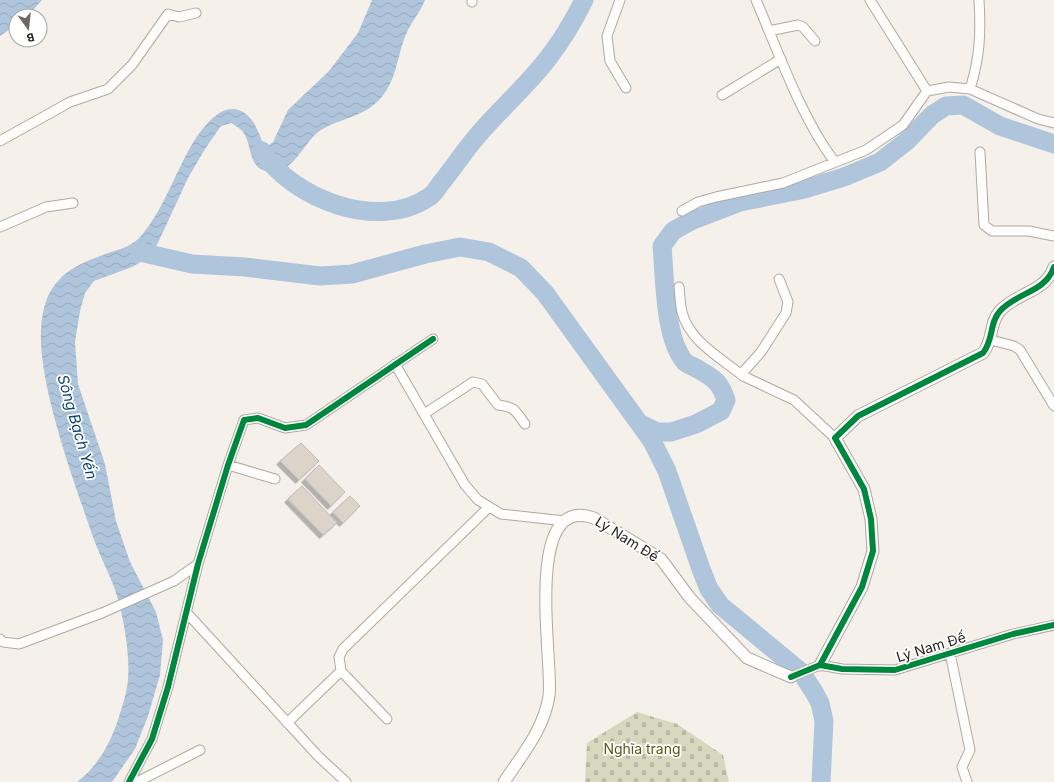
<svg xmlns="http://www.w3.org/2000/svg" width="1054" height="782" font-family="Inter,sans-serif">
  <defs>
    <pattern id="cemetery-stones" width="16" height="16" patternUnits="userSpaceOnUse"><rect width="16" height="16" fill="#d7d8bd"/><path d="M2 7V4a2 2 0 0 1 4 0v3zM10 15v-3a2 2 0 0 1 4 0v3z" fill="#b8b9a2"/></pattern>
    <pattern id="water-waves" width="16" height="10" patternUnits="userSpaceOnUse"><rect width="16" height="10" fill="#afc5dc"/><path d="M0 5q4-4 8 0t8 0" fill="none" stroke="#96a9bc"/></pattern>
    <filter id="shadow"><feDropShadow dx="-3.5" dy="3.5" stdDeviation="0" flood-color="#0004"/></filter>
  </defs>
  <rect width="100%" height="100%" fill="#f6f0ea"/>
  <path fill="url(#cemetery-stones)" d="M637,712L677,724L723,755L729,782H585L587,743Z"/>
  <path fill="url(#water-waves)" d="M0,0H42L28,16H16V25L0,36Z
    M372,0H425C421,11 412,21 407,32C395,59 398,87 371,107C356,118 330,122 317,133C302,146 292,174 270,172C250,170 252,151 246,137C243,130 238,127 231,123L221,126L205,149L188,178L156,247L146,259L132,267L94,281L85,293L80,311L75,342L78,384L105,464L116,521L130,562L156,612L163,640L160,675L148,716L135,749L112,782H77C97,767 110,744 118,720C122,707 127,693 128,679C130,655 124,619 117,596C111,576 100,557 93,537C77,491 60,444 49,396C43,369 37,336 44,308C53,273 80,263 111,252C122,249 133,245 141,236C162,212 174,176 190,148C201,129 226,92 250,118C257,125 259,136 264,144L269,145L273,142L288,110L329,71L358,33Z"/>
  <g fill="none" stroke-linecap="round" stroke-linejoin="round">
    <path stroke="#afc5dc" stroke-width="19" d="M262,151C292,199 379,232 429,197C434,194 438,187 441,183C454,167 465,150 478,135C501,108 528,85 549,57C563,39 574,20 584,0
      M140,252L192,264L245,267L320,276L352,274L425,254L460,247L489,252L521,268L545,293L652,441L667,471L701,569L709,589L720,605L801,672L814,692L820,703L824,721L821,782
      M639,423L657,432H671L696,424L721,411L726,400C720,381 713,378 696,368C693,366 688,365 685,362C664,338 665,277 662,246L673,231L691,221L740,202L805,189L844,177L880,162L908,140L932,115L946,106L963,105L1000,126L1054,144"/>
  </g>
  <path fill="#dcd3c9" stroke="#c0bbb7" filter="url(#shadow)" d="M301,443L319,461L299,480L280,461Z
    M319,465L345,492L331,506L305,479Z
    M302,486L337,523L323,535L288,499Z
    M350,496L360,506L343,523L333,512Z"/>
  <g fill="none" stroke-linecap="round" stroke-linejoin="round">
    <g stroke="#ada9a5" stroke-width="11">
      <path id="minor" d="M472,0V2
        M620,0L607,36L610,61L626,88
        M756,0C778,51 801,117 834,161
        M870,0L927,91
        M769,31L798,25L803,27L815,41
        M970,89C980,57 981,33 979,0
        M722,95L781,59
        M0,141L70,102L108,89L132,65L168,14L179,17L196,13
        M980,152L984,225L992,231H1029L1054,236
        M682,211L698,202L716,197L783,183L866,150L903,125L927,91L949,87L970,89L1038,119L1054,123
        M0,227L46,207L73,203
        M779,279L788,302L786,313L761,352L744,371L743,376L794,400L835,438
        M679,287C680,295 680,304 682,312C689,341 721,358 743,376
        M991,340L1014,346L1020,350L1054,406
        M395,364L465,485L478,500L501,514L565,521
        M424,414L473,382L482,384L498,405C515,407 515,410 525,424
        M228,465L275,479
        M187,613L318,756L346,782
        M0,639L3,642L19,644L102,613L174,581L198,564
        M950,653L970,750L962,767L967,782
        M341,671L339,657L343,649L489,507
        M791,677L820,665L842,669L895,670L1013,634L1054,625
        M287,723L341,671L387,719
        M139,781L200,750
        M129,782L152,739L168,687L198,564L228,465L244,420L258,418L285,428L306,425L433,339"/>
    </g>
    <g stroke="#ada9a5" stroke-width="13">
      <path id="tertiary" d="M820,665L862,587L873,551L871,519L864,489L835,438L858,416L983,353C994,339 989,323 1000,311C1017,292 1045,293 1054,267
        M504,782C522,755 544,729 549,696C554,665 521,492 594,518L661,559L690,598L747,658L791,677"/>
    </g>
    <use href="#minor" stroke="#fefdfc" stroke-width="9"/>
    <use href="#tertiary" stroke="#fefdfc" stroke-width="11"/>
    <g stroke="#fff" stroke-width="8">
      <path id="cycleway" d="M820,665L862,587L873,551L871,519L864,489L835,438L858,416L983,353C994,339 989,323 1000,311C1017,292 1045,293 1054,267
        M791,677L820,665L842,669L895,670L1013,634L1054,625
        M129,782L152,739L168,687L198,564L228,465L244,420L258,418L285,428L306,425L433,339"/>
    </g>
    <use href="#cycleway" stroke="#00873e" stroke-width="6"/>
  </g>
  <g text-anchor="middle" stroke-width="3.5" stroke-linejoin="round" paint-order="stroke">
    <g font-size="14" fill="#221e1b" stroke="#fff">
      <text transform="translate(627 539) rotate(32)" y="5">Lý Nam Đế</text>
      <text transform="translate(931 647) rotate(-17)" y="5">Lý Nam Đế</text>
    </g>
    <g font-size="14" fill="#555b10" stroke="#fff">
      <text x="642" y="754">Nghĩa trang</text>
    </g>
    <g font-size="15" font-style="italic" fill="#0d436f" stroke="#fff">
      <text transform="translate(77 427) rotate(74)" y="5">Sông Bạch Yến</text>
    </g>
  </g>
  <g transform="translate(28 28) rotate(165)"><circle r="19" fill="#ffffff" stroke="#a7a5a4"/>
  <path d="M0-3L7 15L0 10L-7 15Z" fill="#6c6863"/>
  <text y="-6" font-size="11" font-weight="bold" text-anchor="middle" fill="#221e1b">B</text>
  </g>
</svg>
